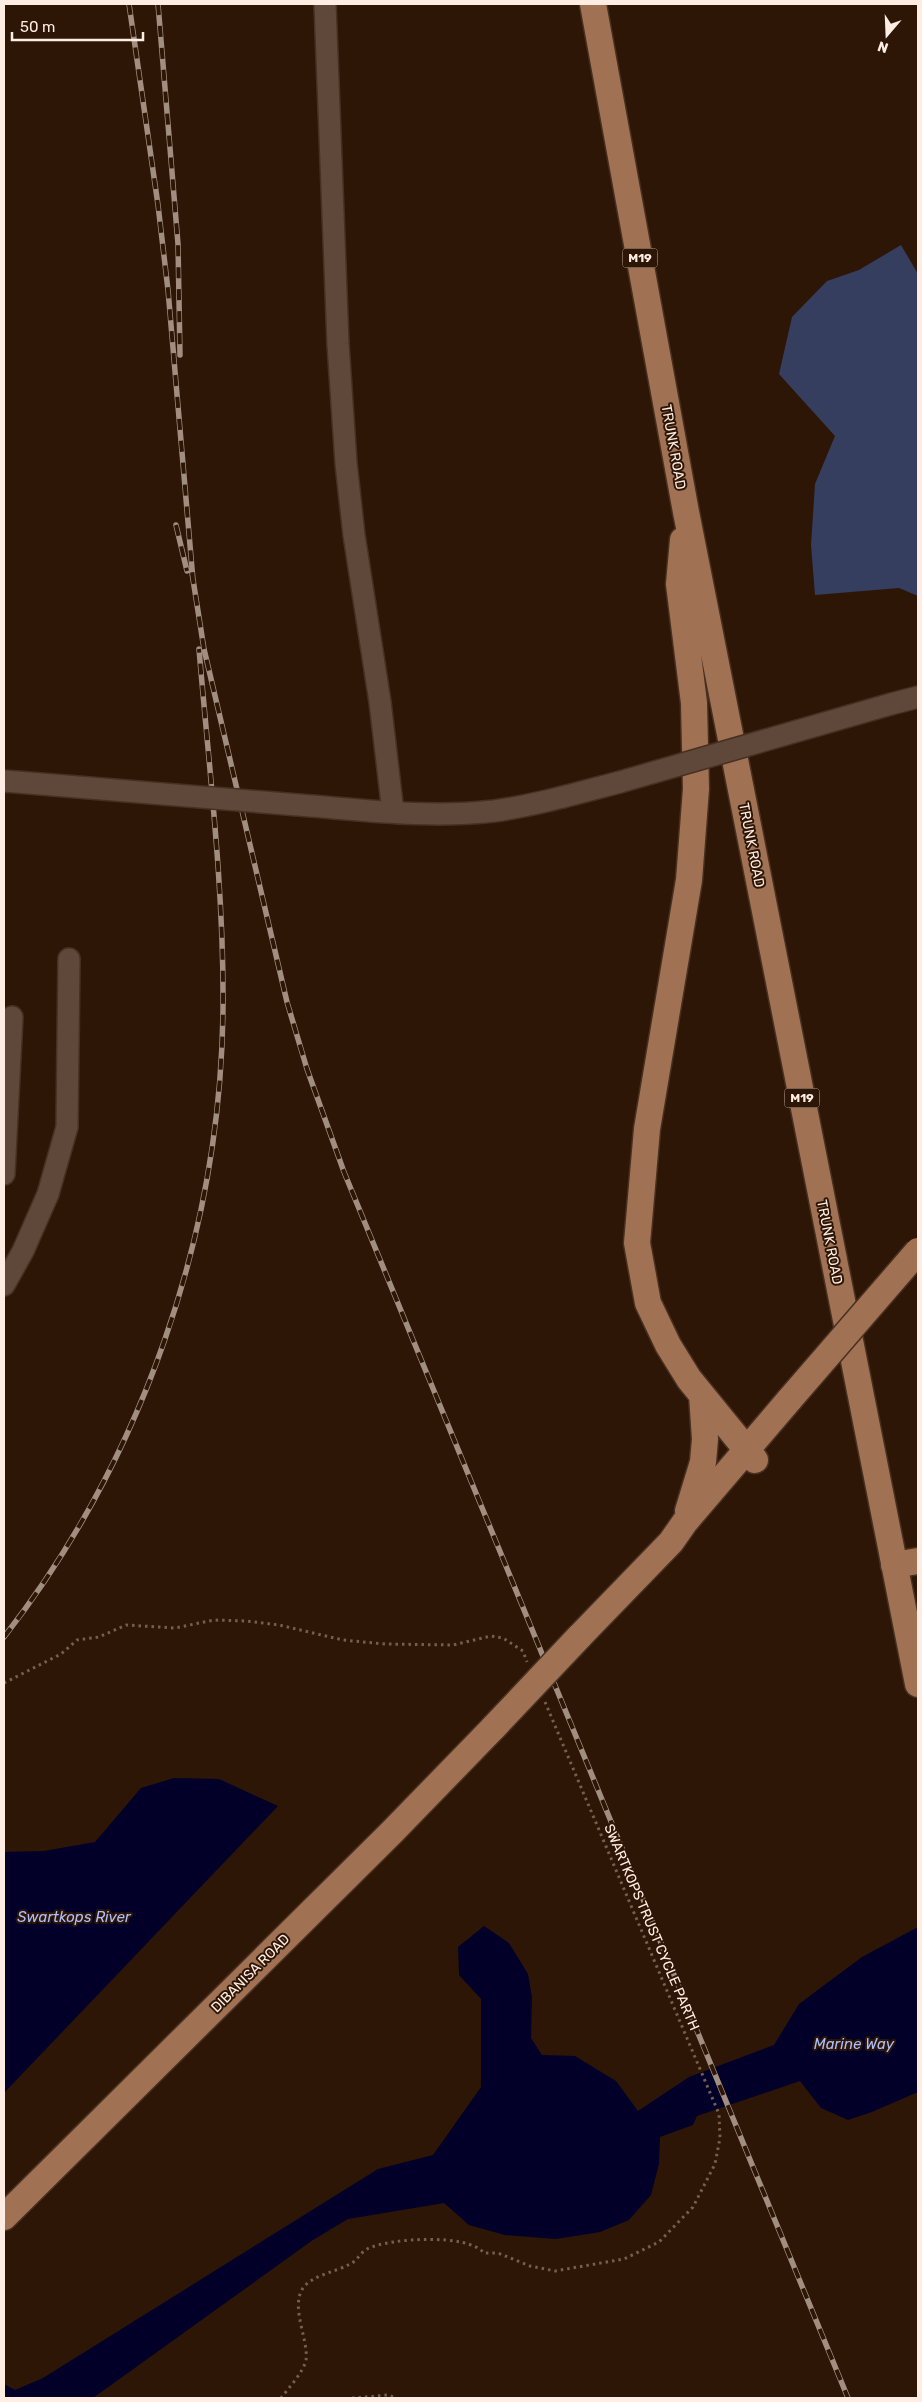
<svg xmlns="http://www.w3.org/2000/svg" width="922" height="2402" font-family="Rubik,sans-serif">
  <rect width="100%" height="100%" fill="#2e1606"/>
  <path fill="#353e5f" d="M901,245L918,274V596L899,588L815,595L811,545L815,484L835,436L779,374L792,317L827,281L859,270Z"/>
  <path fill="#020029" d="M174,1778L219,1779L278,1806L4,2093V1852L44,1851L95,1842L141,1788Z
    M484,1926L509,1943L528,1974L532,1997L531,2038L542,2055L575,2056L616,2081L638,2111L689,2077L774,2045L799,2004L862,1957L918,1927V2092L872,2112L848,2120L821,2108L800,2081L697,2116L693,2125L660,2137L659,2164L651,2195L629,2220L600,2232L556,2239L505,2235L469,2225L444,2203L348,2219L313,2240L93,2398H4V2384L15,2390L43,2378L378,2169L433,2155L481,2087V1999L459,1975L458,1947Z"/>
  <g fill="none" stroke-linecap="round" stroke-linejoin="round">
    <g stroke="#473021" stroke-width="24">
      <path id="minor" d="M325,4L338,344L346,463L354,535L380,702L393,812
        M891,704L918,697
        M4,781L163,794
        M311,806C372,811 433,818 494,811C537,805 578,793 620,782
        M4,1174L12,1017
        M4,1285L23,1251L48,1194L67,1127L69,959"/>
    </g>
    <g stroke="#473021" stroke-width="29">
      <path id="major" d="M593,4L686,512L918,1684
        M683,540L679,584L694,703L696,789L689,880L647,1129L637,1243L648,1303L668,1345L689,1379L755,1460
        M688,1511L703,1462L705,1439L702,1395
        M894,1565L918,1561
        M579,1637L671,1542L685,1522L790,1399
        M4,2217L392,1832L494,1727"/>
    </g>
    <path stroke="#755f51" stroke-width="3" stroke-dasharray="2.5 4" stroke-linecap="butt" d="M4,1683L61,1654L77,1640L99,1637L126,1625L175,1628L214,1620L246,1621L279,1625L343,1640L385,1644L453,1645L491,1636L503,1638L523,1651L527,1662
      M281,2398C288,2389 304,2371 306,2360C309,2341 290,2307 303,2288C312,2275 336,2272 350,2264C357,2261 360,2253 367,2249C389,2238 468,2233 484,2253H498L530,2266L555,2271L624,2259L659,2242L693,2207L715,2164L720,2138L719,2114L545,1702
      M352,2398L388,2395L396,2398"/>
    <use href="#minor" stroke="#5f4839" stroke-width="21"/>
    <use href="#major" stroke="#a17153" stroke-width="26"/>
    <g stroke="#a28d81" stroke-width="5.5">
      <path id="rail" d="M129,4L158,205L168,290L193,580
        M158,4L178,244L180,355
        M176,525L187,571
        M192,573L204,649L287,1002L307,1069L344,1172L848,2398
        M4,1637C142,1460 221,1233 223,1008C224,888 209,768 199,649"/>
    </g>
    <use href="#rail" stroke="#2e1606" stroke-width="4" stroke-dasharray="11" stroke-linecap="butt"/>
    <g stroke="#473021" stroke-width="24" stroke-linecap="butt">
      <path id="minor-bridge" d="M620,782L891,704
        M163,794L311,806"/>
    </g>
    <g stroke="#473021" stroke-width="29" stroke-linecap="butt">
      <path id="major-bridge" d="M790,1399L918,1251
        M494,1727L579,1637"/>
    </g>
    <use href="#minor-bridge" stroke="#5f4839" stroke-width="21"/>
    <use href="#major-bridge" stroke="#a17153" stroke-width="26"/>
  </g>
  <g text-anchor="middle" stroke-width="4" stroke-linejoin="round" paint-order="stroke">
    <g fill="#2e1606" stroke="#c0aca1" stroke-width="1">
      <rect x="622.5" y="248.5" width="35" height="19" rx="4"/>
      <rect x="784.5" y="1088.5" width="35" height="19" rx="4"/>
    </g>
    <g font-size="12" font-weight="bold" fill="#ffede3">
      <text x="640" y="262">M19</text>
      <text x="802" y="1102">M19</text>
    </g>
    <g font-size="14" fill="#ffede3" stroke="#2e1606">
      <text transform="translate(674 447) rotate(80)" y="5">TRUNK ROAD</text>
      <text transform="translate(752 845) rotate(79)" y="5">TRUNK ROAD</text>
      <text transform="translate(830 1242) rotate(79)" y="5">TRUNK ROAD</text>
      <text transform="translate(652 1927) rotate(67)" y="5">SWARTKOPS TRUST CYCLE PARTH</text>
      <text transform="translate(250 1973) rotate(-45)" y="5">DIBANISA ROAD</text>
    </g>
    <g font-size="15" font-style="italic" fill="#abbfff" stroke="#2e1606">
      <text x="74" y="1922">Swartkops River</text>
      <text x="854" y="2049">Marine Way</text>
    </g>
  </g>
  <rect width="922" height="2402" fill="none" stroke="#ffede3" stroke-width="10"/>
  <g transform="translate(887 35) rotate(199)" stroke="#2e1606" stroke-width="4" paint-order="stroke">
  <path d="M0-4L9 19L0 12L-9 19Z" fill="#ffede3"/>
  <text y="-8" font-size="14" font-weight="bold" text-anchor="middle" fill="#ffede3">N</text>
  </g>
  <path d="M12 32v8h131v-8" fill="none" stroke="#ffede3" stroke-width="2.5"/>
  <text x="20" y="32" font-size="15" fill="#ffede3" stroke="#2e1606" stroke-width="4" paint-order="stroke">50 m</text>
</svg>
